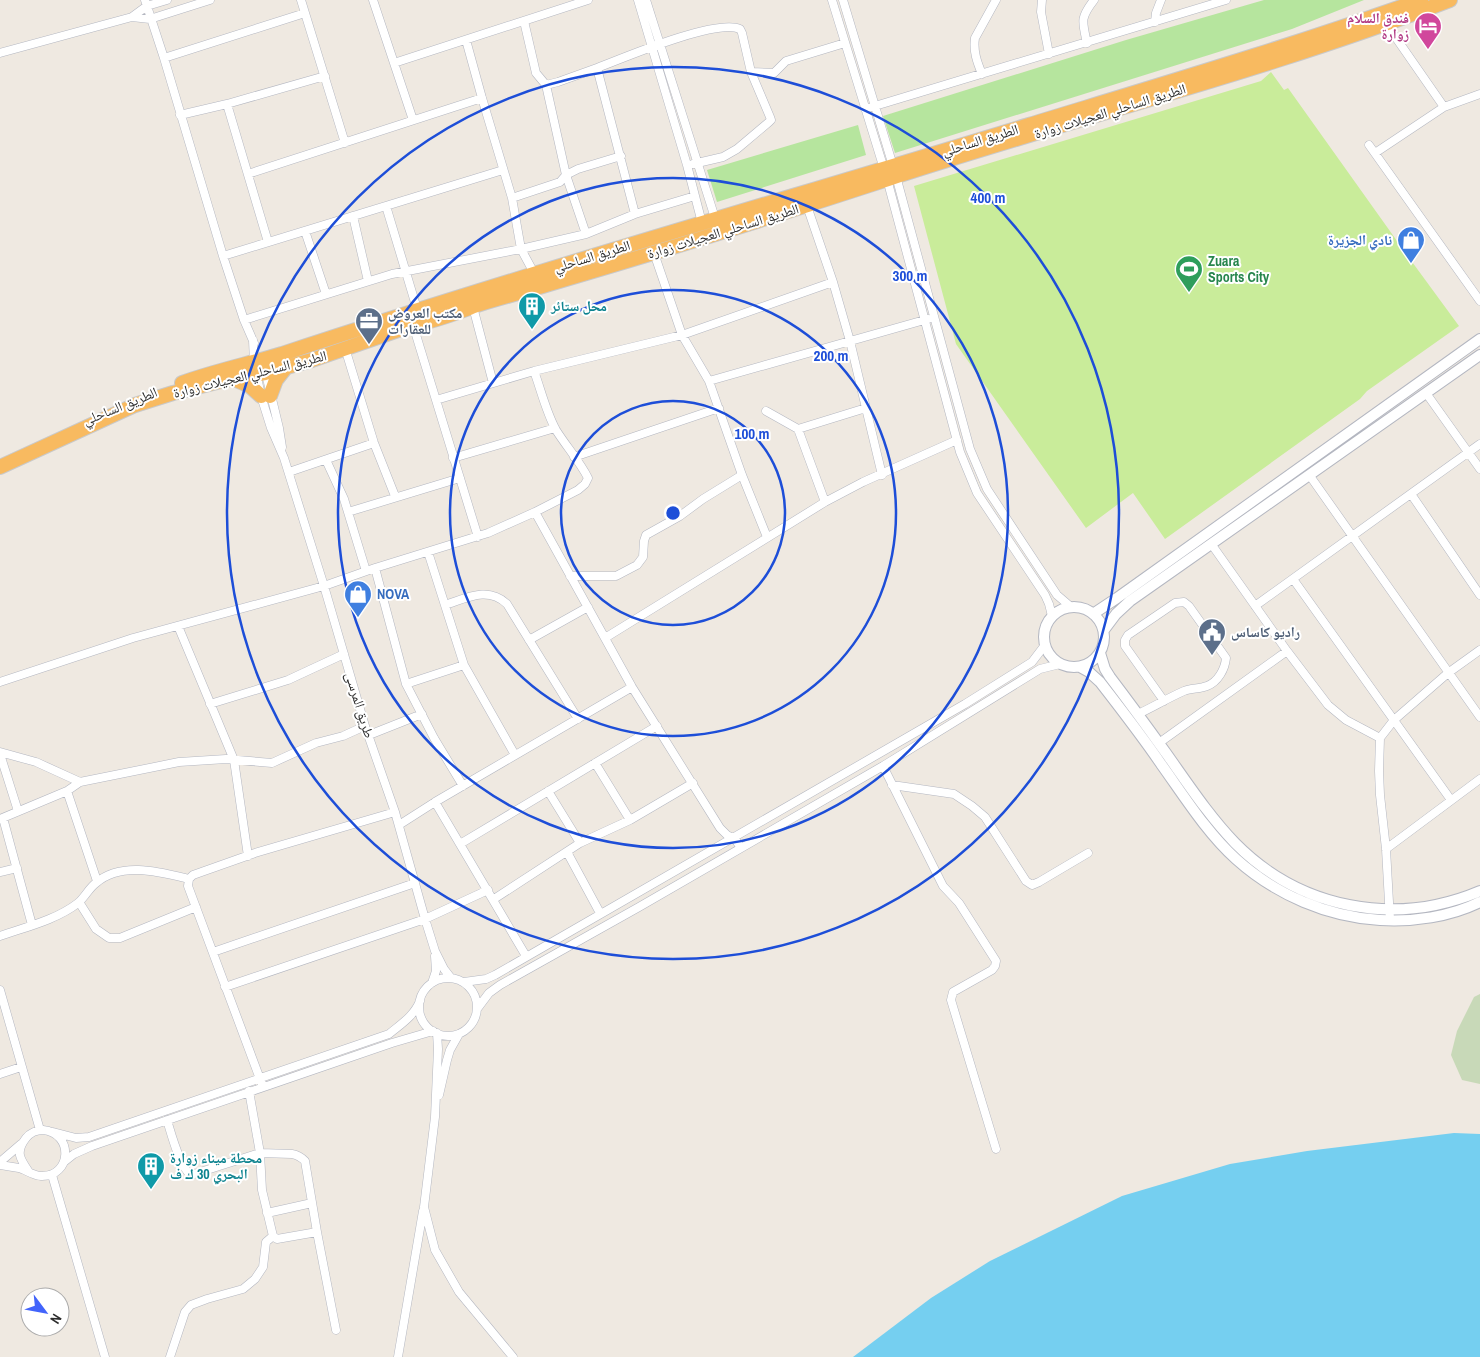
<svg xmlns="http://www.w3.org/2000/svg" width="1480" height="1357" font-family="'Archivo Narrow','Noto Naskh Arabic',sans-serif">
  <rect width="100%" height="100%" fill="#efe9e1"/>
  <path fill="#b6e59e" d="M1264,0H1364L1292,29L895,153L883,116L1126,40Z
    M858,125L866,155L717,202L707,170Z"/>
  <path fill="#c8d9b8" d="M1480,994V1084L1462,1080L1451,1055L1457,1031L1474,997Z"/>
  <path fill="#c9ec9a" d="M1271,72L1284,90L1288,88L1407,255L1459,326L1367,391L1360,399L1165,539L1133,493L1086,528L956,344L914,186L1261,81Z"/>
  <path fill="#75cff0" d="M1454,1133L1480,1134V1357H853L931,1298L990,1261L1122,1196L1230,1164L1307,1151Z"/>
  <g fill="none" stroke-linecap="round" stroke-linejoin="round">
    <g stroke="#b4b7c1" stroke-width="9">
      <path id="minor" d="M145,0L164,58L223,256L244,320L254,343
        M301,0L345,143
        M373,0L413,120
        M638,0L687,165L702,223
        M646,0L715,218
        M832,0L884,169
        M843,0L893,166
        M1042,0L1041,12L1049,54
        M132,17L147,6L167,0
        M524,21L536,73L546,85L566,175L586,234
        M1155,22L1156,13L1161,0
        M1386,30L1394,35L1444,107
        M466,40L482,98L512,198L521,249L534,273
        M1087,43C1082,21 1080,18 1094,0
        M0,53L132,17L150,19L210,0
        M164,58L305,13
        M394,63L588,0
        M982,74C977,62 973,51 975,38L996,0
        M546,85L558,82L597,68
        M227,104L325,76
        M865,109L1226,0
        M180,115L227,104L268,242
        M1369,145L1480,301
        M1375,153L1444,107L1480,94
        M693,164L723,157L737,149L769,122L771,120L770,117L751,72
        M248,174L482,98
        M896,176L970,449L987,489L1057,595L1071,607
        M887,179L960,452L977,493L1045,595L1049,604L1052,616
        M512,198L560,182L566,175L578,169L621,156
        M386,206L417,309
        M807,206L833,282L850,341L882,475
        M635,214L597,68C623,58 717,18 740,29L742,33L751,72L774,73L786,61L845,43
        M353,216L368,281
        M305,231L326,294
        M654,253L682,335L709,381L742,475L767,537
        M223,256L503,170
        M473,307L493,383
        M244,320L392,274L521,249L586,234L635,214L695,196
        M413,325L478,537
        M253,340L254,362L261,396L271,428L284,458L324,586L365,726L395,812L425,919L435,951L444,969L451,978
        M345,348L374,443L395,496
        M265,370L279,428L282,447
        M709,381L928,319
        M1426,393L1480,469
        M436,400L534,371L682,335L833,282
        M766,411L798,429L866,408
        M798,429L825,502
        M574,457L719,408
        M453,458L555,428
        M326,460L344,499L366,571
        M289,472L374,443
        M1310,476L1480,717
        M1411,494L1480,595
        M348,512L460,478
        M535,512L632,687L720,828L727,835L735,839L741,848
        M1212,545L1287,651L1328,705L1346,720L1380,738
        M428,552L464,665L515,755
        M375,568L406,684L434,738L463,786
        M570,576H616L637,565L643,557L644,541L646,535L680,516L703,499L742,475
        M1293,579L1451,800
        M445,605C467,598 488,586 507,604L578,719
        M1255,606L1480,444
        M178,626L234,760L248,856
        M605,638L825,502L863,482L957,440
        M529,640L588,607
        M0,682L133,638L324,586L375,568L488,533L535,512L578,490L585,484L588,478C580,462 566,446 556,430C546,412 541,390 534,371
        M406,684L464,665
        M210,704L288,680L344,654
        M1138,714C1153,707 1168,698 1184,691C1191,688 1200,689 1207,686C1218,682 1225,669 1226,658L1189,606L1184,602L1175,603L1128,635L1125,640V646L1164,701
        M369,735L422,714
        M1159,743L1287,651
        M0,752L36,762L80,782
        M0,754L18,811
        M595,763L630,820
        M883,766L943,886L959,903L996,961L995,966L992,970L953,992L951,1000L996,1149
        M892,785L954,794L972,806L985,817L1026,881L1032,885L1039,882L1088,853
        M67,791L97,881
        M548,791L580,843
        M435,802L526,956
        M3,818L32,925
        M0,819L67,791L80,782L179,762L226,759L272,763L316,743L343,736L365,726
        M399,825L435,802L632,687
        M460,844L657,726
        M1386,849L1480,779
        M567,852L600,913
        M0,872L17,868
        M494,899L580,843L630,820L693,783
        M79,902L96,929L109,938H120L196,907
        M1390,920L1386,849L1380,795L1379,771L1380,738L1394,720L1448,673L1480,650
        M0,936C26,927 56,920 78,903C85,897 89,888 96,883C121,861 160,872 189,879
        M213,952L415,883
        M419 1007a29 29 0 1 1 58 0a29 29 0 1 1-58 0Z
        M464,982L486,979L495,975L965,704L1032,662L1045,645
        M432,983L436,971L435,956
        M225,987L425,919L488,890
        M0,990L40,1130
        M477,1009L489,993L500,985L639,907L883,766L1040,669L1060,664
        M437,1033L438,1049L435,1117L424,1207L435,1250L459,1292L513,1357
        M0,1074L21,1067
        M263,1087L188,886L189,879L193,875L255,853L395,812
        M439,1095L447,1060L450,1050L459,1034
        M167,1120C171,1133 180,1168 191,1175L260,1153L292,1154C298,1155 301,1157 305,1161L317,1232L277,1239L273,1236L262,1190L260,1153L249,1091
        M53,1132L76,1138L89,1137L389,1034C401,1024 414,1016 420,1001
        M0,1162L21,1144
        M64,1162L74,1154L92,1146L392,1043L433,1031
        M0,1165C6,1166 13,1167 19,1168C26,1170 34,1176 41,1176C72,1177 74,1133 43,1130C37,1130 30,1133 26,1138C15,1152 20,1159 29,1172
        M52,1175L105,1357
        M267,1213L312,1203
        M317,1232L336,1330
        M170,1357L185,1312L191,1305L207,1299L243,1289L255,1279L263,1267L266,1242L273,1236
        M398,1357L423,1211"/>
    </g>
    <g stroke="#b4b7c1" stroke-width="12">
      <path id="tertiary" d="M1044 637a30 30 0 1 1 60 0a30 30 0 1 1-60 0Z
        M1093,614L1117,598L1480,339
        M1104,630L1116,614L1130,601L1480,355
        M1100,653L1105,669L1110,677C1129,702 1148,728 1166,753C1188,784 1209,816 1235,843C1300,909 1395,927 1480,891
        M1080,667L1089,672L1100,682C1121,709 1142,736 1161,764C1184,796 1207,833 1236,859C1276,895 1328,917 1380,920C1413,922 1450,917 1480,902"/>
    </g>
    <g stroke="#c9c9c9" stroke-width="16">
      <path id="trunk" d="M234,379L250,386L261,396
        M182,383C215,371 249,364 282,354C530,272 780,201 1029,125C1160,85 1292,46 1421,0
        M270,396L276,380L287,366
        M0,467L135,405L173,393L221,381L265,373L312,360L413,325C436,321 458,312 480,304C503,297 526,291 549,284C662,251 775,216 888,179C1074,118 1266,71 1450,0"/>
    </g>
    <use href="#minor" stroke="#fff" stroke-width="8"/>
    <use href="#tertiary" stroke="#fff" stroke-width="10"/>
    <use href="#trunk" stroke="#f8ba60" stroke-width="14"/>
  </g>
  <g fill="none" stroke="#1d4ed8" stroke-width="2.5">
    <circle cx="673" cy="513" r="112"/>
    <circle cx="673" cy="513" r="223"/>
    <circle cx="673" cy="513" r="335"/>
    <circle cx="673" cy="513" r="446"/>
  </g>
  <defs>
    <g id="hotel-pin" transform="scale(1.4375)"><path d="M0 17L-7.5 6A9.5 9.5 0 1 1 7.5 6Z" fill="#d1479c" stroke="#fff"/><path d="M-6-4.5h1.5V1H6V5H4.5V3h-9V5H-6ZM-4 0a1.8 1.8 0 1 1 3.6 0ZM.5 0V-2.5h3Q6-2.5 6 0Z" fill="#fff"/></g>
    <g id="shop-pin" transform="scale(1.4375)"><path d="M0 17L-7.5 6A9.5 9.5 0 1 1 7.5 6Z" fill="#3f7fe0" stroke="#fff"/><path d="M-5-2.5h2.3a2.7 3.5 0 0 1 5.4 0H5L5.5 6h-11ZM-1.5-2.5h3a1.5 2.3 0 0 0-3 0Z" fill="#fff"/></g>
    <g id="stadium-pin" transform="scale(1.4375)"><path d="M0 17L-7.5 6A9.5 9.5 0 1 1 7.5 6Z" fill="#2e9e5b" stroke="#fff"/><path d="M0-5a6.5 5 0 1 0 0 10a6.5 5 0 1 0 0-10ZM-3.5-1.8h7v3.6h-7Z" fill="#fff"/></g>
    <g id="building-pin" transform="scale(1.4375)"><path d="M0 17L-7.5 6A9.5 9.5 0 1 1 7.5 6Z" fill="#0f9aa8" stroke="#fff"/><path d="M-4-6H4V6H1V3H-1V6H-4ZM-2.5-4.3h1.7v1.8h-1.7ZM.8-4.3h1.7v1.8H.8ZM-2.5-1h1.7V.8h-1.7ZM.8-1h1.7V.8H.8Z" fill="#fff"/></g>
    <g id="office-pin" transform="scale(1.4375)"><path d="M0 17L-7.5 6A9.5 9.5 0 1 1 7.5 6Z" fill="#5c6f8a" stroke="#fff"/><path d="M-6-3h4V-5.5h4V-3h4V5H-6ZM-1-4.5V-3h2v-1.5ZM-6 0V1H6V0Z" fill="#fff"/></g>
    <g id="civic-pin" transform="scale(1.4375)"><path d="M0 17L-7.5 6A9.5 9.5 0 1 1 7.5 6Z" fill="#5c6f8a" stroke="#fff"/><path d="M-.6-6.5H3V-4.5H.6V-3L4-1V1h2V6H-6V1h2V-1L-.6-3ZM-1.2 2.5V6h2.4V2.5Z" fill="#fff"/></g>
  </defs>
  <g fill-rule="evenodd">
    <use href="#hotel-pin" x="1428" y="26"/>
    <use href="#shop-pin" x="1411" y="240"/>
    <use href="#stadium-pin" x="1189" y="269"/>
    <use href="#building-pin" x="532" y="306"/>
    <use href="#office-pin" x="369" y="321"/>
    <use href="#shop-pin" x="358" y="594"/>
    <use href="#civic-pin" x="1212" y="632"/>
    <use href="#building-pin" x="151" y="1166"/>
  </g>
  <g text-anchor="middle" stroke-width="4" stroke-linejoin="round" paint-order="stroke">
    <g font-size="14" font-weight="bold" fill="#b23c85" stroke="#fff" text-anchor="end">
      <text x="1409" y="23">فندق السلام<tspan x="1409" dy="16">زوارة</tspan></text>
    </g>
    <g font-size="14" fill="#2e2e2e" stroke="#fff">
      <text transform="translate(1110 111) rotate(-17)" y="5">الطريق الساحلي العجيلات زوارة</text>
      <text transform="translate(980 140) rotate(-17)" y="5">الطريق الساحلي</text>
      <text transform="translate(723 231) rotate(-17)" y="5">الطريق الساحلي العجيلات زوارة</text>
      <text transform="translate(592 256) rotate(-17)" y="5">الطريق الساحلي</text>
      <text transform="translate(250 374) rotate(-14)" y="5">الطريق الساحلي العجيلات زوارة</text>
      <text transform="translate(120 406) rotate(-22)" y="5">الطريق الساحلي</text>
      <text transform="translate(360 705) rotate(73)" y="5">طريق المرسى</text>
    </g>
    <g font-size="14" font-weight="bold" fill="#366cbe" stroke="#fff" text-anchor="end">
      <text x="1392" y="245">نادي الجزيرة</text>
      <text x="377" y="599" text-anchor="start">NOVA</text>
    </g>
    <g font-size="14" font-weight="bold" fill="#27864d" stroke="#fff" text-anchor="start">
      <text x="1208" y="266">Zuara<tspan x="1208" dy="16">Sports City</tspan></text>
    </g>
    <g font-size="14" font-weight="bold" fill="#0d838f" stroke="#fff" text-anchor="start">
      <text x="551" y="311">محل ستائر</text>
      <text x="170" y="1163">محطة ميناء زوارة<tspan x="170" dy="16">البحري 30 ك ف</tspan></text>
    </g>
    <g font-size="14" font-weight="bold" fill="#4e5e75" stroke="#fff" text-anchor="start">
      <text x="388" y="318">مكتب العروض<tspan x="388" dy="16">للعقارات</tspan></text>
      <text x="1231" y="637">راديو كاساس</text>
    </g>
  </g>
  <circle cx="673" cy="513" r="8" fill="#1d4ed8" stroke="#fff" stroke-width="2.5"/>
  <g font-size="15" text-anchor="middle" font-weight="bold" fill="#1d4ed8" stroke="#fff" stroke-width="4" stroke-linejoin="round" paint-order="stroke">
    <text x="988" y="203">400 m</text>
    <text x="910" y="281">300 m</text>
    <text x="831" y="361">200 m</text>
    <text x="752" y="439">100 m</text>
  </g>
  <g transform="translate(45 1312) rotate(122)"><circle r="24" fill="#ffffff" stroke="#ababab"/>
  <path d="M0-4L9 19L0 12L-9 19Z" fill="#4264fb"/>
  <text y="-8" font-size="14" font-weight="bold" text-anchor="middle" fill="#2e2e2e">N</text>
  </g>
</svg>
